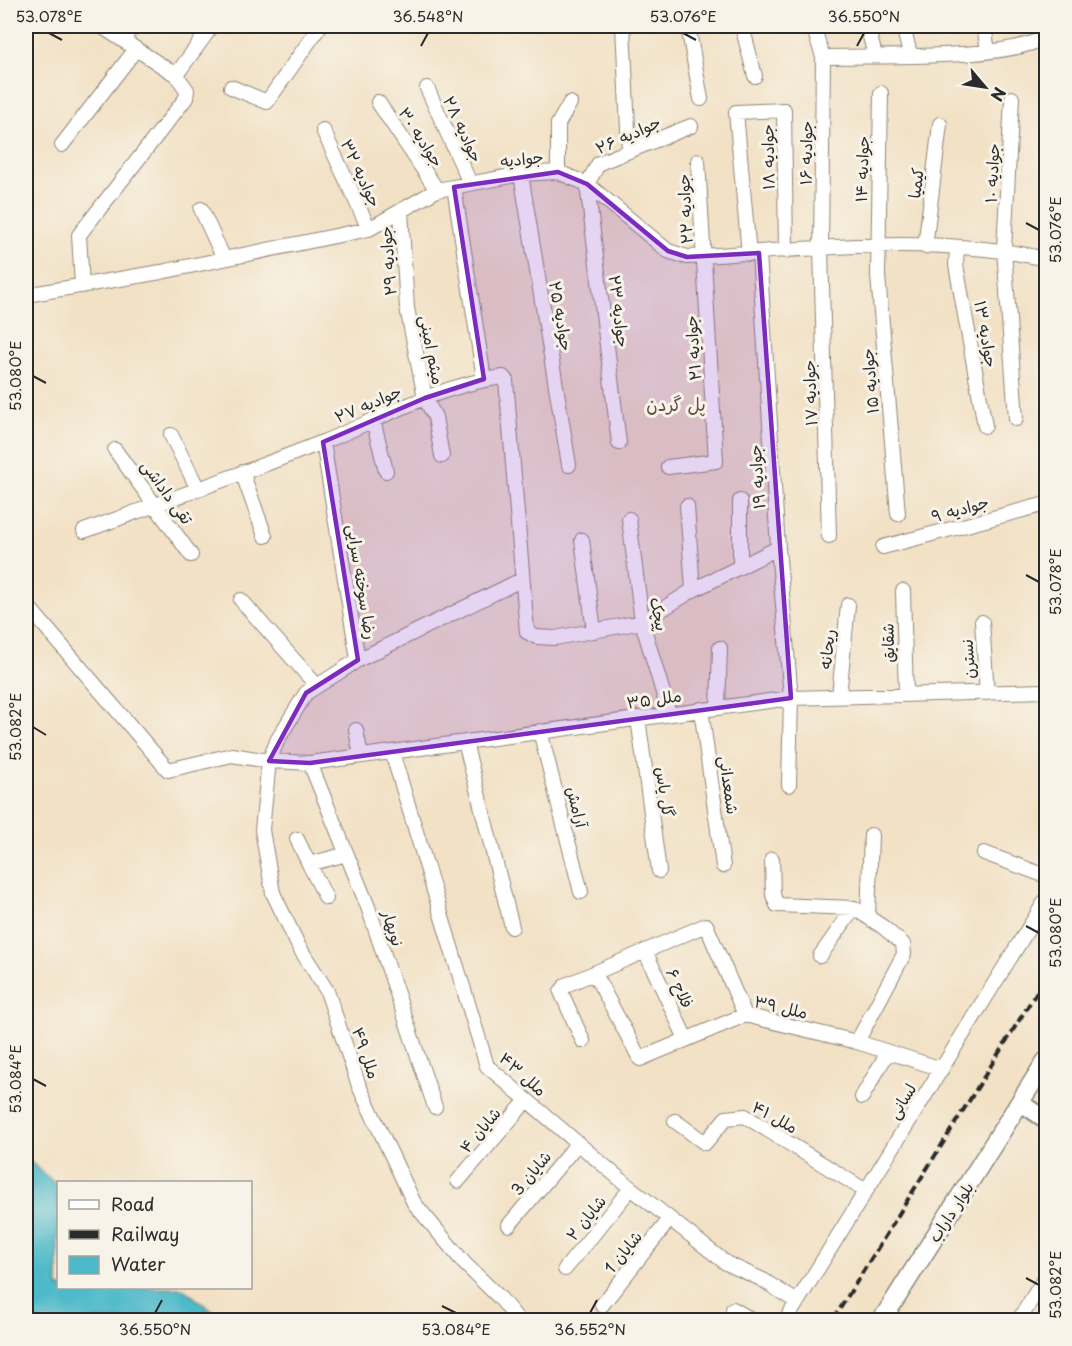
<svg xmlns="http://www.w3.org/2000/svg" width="1072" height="1346" viewBox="0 0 1072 1346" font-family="'Playpen Sans','Playpen Sans Arabic',sans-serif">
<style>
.water{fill:#4db9c9;stroke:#3c727a;stroke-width:1.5}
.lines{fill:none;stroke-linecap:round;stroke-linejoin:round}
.minor-casing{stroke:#8e8678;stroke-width:16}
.tertiary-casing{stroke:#8e8678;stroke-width:20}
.secondary-casing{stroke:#8e8678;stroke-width:21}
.minor{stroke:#fff;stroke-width:14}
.tertiary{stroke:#fff;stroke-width:16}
.secondary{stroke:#fff;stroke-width:18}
.rail{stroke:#2b2b2b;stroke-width:4;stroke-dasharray:9 4.5;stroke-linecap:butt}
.marked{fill:#7b2cbf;fill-opacity:0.2;stroke:#7b2cbf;stroke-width:4.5;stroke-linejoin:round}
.ticks{fill:none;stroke:#2b2b2b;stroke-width:2}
.labels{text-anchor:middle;stroke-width:6;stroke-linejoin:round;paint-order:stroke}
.street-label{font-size:16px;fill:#2b2b2b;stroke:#f7f3e8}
.neighbourhood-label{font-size:18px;fill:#694d47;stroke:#f7f3e8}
.neatline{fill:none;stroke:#2b2b2b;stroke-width:2}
.ticks-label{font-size:15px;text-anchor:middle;fill:#2b2b2b}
</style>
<rect width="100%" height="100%" fill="#f7f3e8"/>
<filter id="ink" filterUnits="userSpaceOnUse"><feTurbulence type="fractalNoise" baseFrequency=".0167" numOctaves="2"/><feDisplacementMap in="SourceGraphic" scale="12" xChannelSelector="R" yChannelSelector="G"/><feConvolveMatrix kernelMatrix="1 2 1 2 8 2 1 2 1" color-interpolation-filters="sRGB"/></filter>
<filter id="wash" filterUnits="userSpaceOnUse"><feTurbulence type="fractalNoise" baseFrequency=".008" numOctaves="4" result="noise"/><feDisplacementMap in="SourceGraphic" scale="24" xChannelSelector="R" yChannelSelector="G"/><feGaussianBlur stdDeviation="1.35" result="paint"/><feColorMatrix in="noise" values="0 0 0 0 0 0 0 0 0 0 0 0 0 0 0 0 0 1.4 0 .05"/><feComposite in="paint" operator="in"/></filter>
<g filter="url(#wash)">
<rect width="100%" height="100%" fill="#f2e1c5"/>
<!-- water -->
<path class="water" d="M26,1158L58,1186V1288H182L224,1320H26Z"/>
</g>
<g filter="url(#ink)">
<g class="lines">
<defs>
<path id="minor" d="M101,26L176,75L212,26
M623,26L629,150
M688,26L701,99
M742,26L755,76
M813,26L823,57L821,249L829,536
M867,26L875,55
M903,26L910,54
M984,26L988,51
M123,40L133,26
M823,57C876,55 1005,61 1046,37
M231,87L267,102L320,26
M427,88L470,183
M881,93L878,276L898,514
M1012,98L1004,249L1016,419
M378,102L437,190
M323,130L369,229
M62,145L136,49
M558,172V124L570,103
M521,174L569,465
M454,187L484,379
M201,209L224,259
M401,211L407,308L425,398L435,417L442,456
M925,247L940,124
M957,248L956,265L985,426
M759,253L778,548L791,698L789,785
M749,254L736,112L784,110L786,251
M82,286L79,235L186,98L187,90L176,75
M26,295L161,272L369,229L437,190L521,174L558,172L587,184L668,251L687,257C805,250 930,233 1046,259
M373,420L386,471
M171,435L198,489
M323,442L358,660
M619,443L587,184L599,163L691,126
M115,450L191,555
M668,467L716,461L698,161
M242,472L265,536
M687,506L693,590
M629,519L642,622L669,713
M84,531C164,502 244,473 323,442C382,418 440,385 503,377L506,380L527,632L536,637L555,638L642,622L693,590L778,548
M582,540L594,631
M883,547L1046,504
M740,567V501
M903,591L906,695
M241,600L317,686
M26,604L168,770L232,755L269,761L310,763L791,698L1046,691
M982,622L987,693
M839,696L848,605
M718,707L720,648
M701,709L723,866
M638,718L659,871
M356,730L361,756
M540,731L581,892
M465,742L512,927
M392,752L487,1066L627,1185L726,1263L763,1280L797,1302
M310,763L368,907L435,1107
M297,839L309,864
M984,853L1046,876
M772,859L773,895L777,905L854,908L883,927L903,944L904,954L857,1042
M326,898L309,864L347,854
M868,916L871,835
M645,951L686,1039
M820,956L854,908
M594,973L640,1059L745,1015L857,1042L942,1069
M583,1041L561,992L566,985L706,925L745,1015
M862,1097L888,1052
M675,1121L705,1143L726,1118L745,1116L866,1191
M458,1181L527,1100
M509,1225L578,1143
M565,1269L631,1188
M602,1305L670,1219
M733,1309L752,1320
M518,1320L500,1298L465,1264L414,1203L359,1086L327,991L299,947L273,893L262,830L269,761L278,739L306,693L358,660L521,580
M786,1320L1046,900
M1019,1320L1046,1276"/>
<path id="tertiary" d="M1021,1103L1046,1120"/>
<path id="secondary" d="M882,1320L1046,1061"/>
</defs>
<!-- minor casing -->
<use href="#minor" class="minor-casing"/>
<!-- tertiary casing -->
<use href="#tertiary" class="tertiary-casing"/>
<!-- secondary casing -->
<use href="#secondary" class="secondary-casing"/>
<!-- minor -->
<use href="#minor" class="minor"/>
<!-- tertiary -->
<use href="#tertiary" class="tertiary"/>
<!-- secondary -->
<use href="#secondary" class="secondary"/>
<!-- rail -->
<path class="rail" d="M833,1320L1046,977"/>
</g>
</g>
<!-- marked area -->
<path class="marked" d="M558,172L587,184L668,251L687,257L759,253L791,698L310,763L269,761L306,693L358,660L323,442L425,398L484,379L454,187Z"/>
<!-- ticks -->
<path class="ticks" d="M49,33L62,40M683,33L696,40M421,46L428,33M857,46L864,33M1026,223L1039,230M33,376L46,383M1026,575L1039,582M33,727L46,735M1026,926L1039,933M33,1079L46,1086M1026,1278L1039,1285M442,1306L456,1313M155,1313L162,1300M590,1313L597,1300"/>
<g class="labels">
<!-- street labels -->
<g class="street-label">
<text transform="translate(463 129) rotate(65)" y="6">جوادیه ۲۸</text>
<text transform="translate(628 135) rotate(-24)" y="6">جوادیه ۲۶</text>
<text transform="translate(421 137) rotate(57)" y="6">جوادیه ۳۰</text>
<text transform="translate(806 153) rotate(-89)" y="6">جوادیه ۱۶</text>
<text transform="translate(768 157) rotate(-91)" y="6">جوادیه ۱۸</text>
<text transform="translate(522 159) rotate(-6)" y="6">جوادیه</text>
<text transform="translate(862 169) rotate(-88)" y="6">جوادیه ۱۴</text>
<text transform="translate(361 173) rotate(65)" y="6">جوادیه ۳۲</text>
<text transform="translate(992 173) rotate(-87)" y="6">جوادیه ۱۰</text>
<text transform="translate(916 183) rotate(-83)" y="6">کیمیا</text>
<text transform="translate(685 209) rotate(-93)" y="6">جوادیه ۲۲</text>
<text transform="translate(388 261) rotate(-94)" y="6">جوادیه ۲۹</text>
<text transform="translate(619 311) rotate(83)" y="6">جوادیه ۲۳</text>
<text transform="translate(561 316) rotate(80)" y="6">جوادیه ۲۵</text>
<text transform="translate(986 334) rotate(80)" y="6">جوادیه ۱۳</text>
<text transform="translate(693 348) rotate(-94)" y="6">جوادیه ۲۱</text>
<text transform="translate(432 350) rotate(79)" y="6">میثم امینی</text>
<text transform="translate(870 381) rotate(-95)" y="6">جوادیه ۱۵</text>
<text transform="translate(810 393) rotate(-92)" y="6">جوادیه ۱۷</text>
<text transform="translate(368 404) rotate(-23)" y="6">جوادیه ۲۷</text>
<text transform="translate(757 477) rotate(-94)" y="6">جوادیه ۱۹</text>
<text transform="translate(167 492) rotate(54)" y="6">تقی داداشی</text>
<text transform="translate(960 509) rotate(-15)" y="6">جوادیه ۹</text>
<text transform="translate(362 582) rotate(81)" y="6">رضا سوخته سرایی</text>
<text transform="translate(659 614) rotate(79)" y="6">پیچک</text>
<text transform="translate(888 643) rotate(-91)" y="6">شقایق</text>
<text transform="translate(827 649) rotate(-84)" y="6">ریحانه</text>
<text transform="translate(968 659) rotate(-94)" y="6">نسترن</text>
<text transform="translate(654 699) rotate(-8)" y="6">ملل ۳۵</text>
<text transform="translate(729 785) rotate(82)" y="6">شمعدانی</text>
<text transform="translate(665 792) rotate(82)" y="6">گل یاس</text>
<text transform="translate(577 807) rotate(76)" y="6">آرامش</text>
<text transform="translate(393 928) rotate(72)" y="6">نوبهار</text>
<text transform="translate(680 988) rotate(65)" y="6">فلاح ۶</text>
<text transform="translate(781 1007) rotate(13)" y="6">ملل ۳۹</text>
<text transform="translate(366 1053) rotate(71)" y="6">ملل ۴۹</text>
<text transform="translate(523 1074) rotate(42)" y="6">ملل ۴۳</text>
<text transform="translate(902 1101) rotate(-58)" y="6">لسانی</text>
<text transform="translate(775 1117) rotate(29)" y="6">ملل ۴۱</text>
<text transform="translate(480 1130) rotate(-50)" y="6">شایان ۴</text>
<text transform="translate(531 1173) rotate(-50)" y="6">شایان 3</text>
<text transform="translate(951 1212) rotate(-57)" y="6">بلوار داراب</text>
<text transform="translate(586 1218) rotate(-51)" y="6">شایان ۲</text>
<text transform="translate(623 1252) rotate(-51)" y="6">شایان 1</text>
</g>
<!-- neighbourhood labels -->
<g class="neighbourhood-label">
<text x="676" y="411">پل گردن</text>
</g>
</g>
<!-- margin -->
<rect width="1072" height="1346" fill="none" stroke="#f7f3e8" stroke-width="66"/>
<!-- legend -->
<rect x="57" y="1181" width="195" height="108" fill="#f7f3e8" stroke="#a5a39c" stroke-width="1.5"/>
<rect x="69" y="1200" width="30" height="9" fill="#ffffff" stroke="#a5a39c" stroke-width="1.5"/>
<text x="111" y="1211" font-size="18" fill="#2b2b2b">Road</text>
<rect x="69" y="1230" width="30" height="9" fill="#2b2b2b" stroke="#a5a39c" stroke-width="1.5"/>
<text x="111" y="1241" font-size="18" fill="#2b2b2b">Railway</text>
<rect x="69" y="1256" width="30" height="18" fill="#4db9c9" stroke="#a5a39c" stroke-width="1.5"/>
<text x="111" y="1271" font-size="18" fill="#2b2b2b">Water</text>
<!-- north arrow -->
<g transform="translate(985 87) rotate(119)" stroke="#f7f3e8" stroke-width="4.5" paint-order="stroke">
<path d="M0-4.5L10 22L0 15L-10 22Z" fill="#2b2b2b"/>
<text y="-9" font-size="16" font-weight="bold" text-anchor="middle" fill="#2b2b2b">N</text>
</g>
<rect x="33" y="33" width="1006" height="1280" class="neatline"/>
<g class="ticks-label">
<text x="49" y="22">53.078°E</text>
<text x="428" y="22">36.548°N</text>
<text x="683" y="22">53.076°E</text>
<text x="864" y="22">36.550°N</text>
<text transform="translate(1056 230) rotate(-90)" y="5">53.076°E</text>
<text transform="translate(16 376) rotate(-90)" y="5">53.080°E</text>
<text transform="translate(1056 582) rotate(-90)" y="5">53.078°E</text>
<text transform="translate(16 727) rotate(-90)" y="5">53.082°E</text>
<text transform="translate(1056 933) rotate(-90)" y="5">53.080°E</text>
<text transform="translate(16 1079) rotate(-90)" y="5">53.084°E</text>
<text transform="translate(1056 1285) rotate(-90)" y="5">53.082°E</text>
<text x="155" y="1335">36.550°N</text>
<text x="456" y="1335">53.084°E</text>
<text x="590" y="1335">36.552°N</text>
</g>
</svg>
